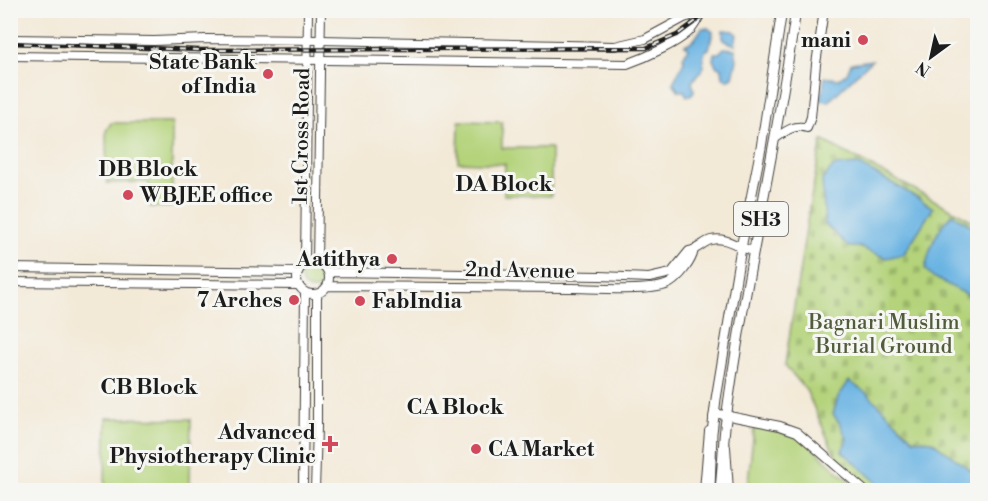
<svg xmlns="http://www.w3.org/2000/svg" width="988" height="501" viewBox="0 0 988 501" font-family="'Libre Bodoni',serif">
<style>
.green{fill:#b4d37a;stroke:#68784b;stroke-width:1.5}
.cemetery{fill:url(#cemetery-stones);stroke:#68784b;stroke-width:1.5}
.water{fill:#6bb4e3;stroke:#446880;stroke-width:1.5}
.lines{fill:none;stroke-linecap:round;stroke-linejoin:round}
.tertiary-casing{stroke:#3c3b38;stroke-width:10}
.secondary-casing{stroke:#3c3b38;stroke-width:10}
.primary-casing{stroke:#3c3b38;stroke-width:11}
.tertiary{stroke:#fff;stroke-width:8}
.secondary{stroke:#fff;stroke-width:8}
.primary{stroke:#fff;stroke-width:9}
.rail-casing{stroke:#1c1c1c;stroke-width:4.5}
.rail{stroke:#f6f6f2;stroke-width:2;stroke-dasharray:7;stroke-linecap:butt}
.poi-dot{fill:#d1495b;stroke:#f6f6f2;stroke-width:2}
.labels{text-anchor:middle;stroke-width:6;stroke-linejoin:round;paint-order:stroke}
.shield{fill:#f6f6f2;stroke:#5d5d5c;stroke-width:1.5}
.shield-label{font-size:20px;font-weight:bold;fill:#1c1c1c}
.poi-label{font-size:21px;font-weight:bold;fill:#1c1c1c;stroke:#f6f6f2;text-anchor:end}
.street-label{font-size:21px;fill:#1c1c1c;stroke:#f6f6f2}
.park-label{font-size:21px;fill:#515c3d;stroke:#f6f6f2}
.neighbourhood-label{font-size:22px;font-weight:bold;fill:#1c1c1c;stroke:#f6f6f2}
</style>
<defs>
<pattern id="cemetery-stones" width="16" height="16" patternUnits="userSpaceOnUse" patternTransform="scale(1.5)"><rect width="16" height="16" fill="#b4d37a"/><path d="M2 7V4a2 2 0 0 1 4 0v3zM10 15v-3a2 2 0 0 1 4 0v3z" fill="#9ab569"/></pattern>
</defs>
<rect width="100%" height="100%" fill="#f6f6f2"/>
<filter id="ink" filterUnits="userSpaceOnUse"><feTurbulence type="fractalNoise" baseFrequency=".0167" numOctaves="2"/><feDisplacementMap in="SourceGraphic" scale="12" xChannelSelector="R" yChannelSelector="G"/><feConvolveMatrix kernelMatrix="1 2 1 2 8 2 1 2 1" color-interpolation-filters="sRGB"/></filter>
<filter id="wash" filterUnits="userSpaceOnUse"><feTurbulence type="fractalNoise" baseFrequency=".008" numOctaves="4" result="noise"/><feDisplacementMap in="SourceGraphic" scale="24" xChannelSelector="R" yChannelSelector="G"/><feGaussianBlur stdDeviation="1.35" result="paint"/><feColorMatrix in="noise" values="0 0 0 0 0 0 0 0 0 0 0 0 0 0 0 0 0 1.4 0 .05"/><feComposite in="paint" operator="in"/></filter>
<g filter="url(#wash)">
<rect width="100%" height="100%" fill="#f3e9d7"/>
<!-- green -->
<path class="green" d="M459,121L502,122V148H551V196L504,195L505,164L458,162Z
M111,123H172V207H150L149,182L107,183L106,131Z
M301 278a12 12 0 1 1 24 0a12 12 0 1 1-24 0Z
M106,418L191,419L190,490H105Z
M762,428L801,437L858,490H747L754,429Z"/>
<!-- cemetery -->
<path class="cemetery" d="M822,140L977,223V490H870L836,457L806,390L785,365L809,209Z"/>
<!-- water -->
<path class="water" d="M702,28H708L713,32L709,49L705,51L703,60L704,67L692,82L694,91L691,95L687,96L684,91H679L673,83L684,61L683,57L688,48L685,45L694,40Z
M723,30L734,31L737,35L735,45L725,41L723,38Z
M724,48L735,49L737,60L733,77L727,80L723,77L722,68L717,67L713,60L714,53H719Z
M872,60L828,102L821,100L825,77L839,79L847,73L851,63Z
M858,164C883,179 909,191 933,208L904,254L886,258L859,247H849L825,224L822,180L834,166Z
M952,214L977,229V300L933,277L925,269C930,247 936,230 952,214Z
M849,381L868,394L913,439L932,441L973,472L977,482V490H885L842,451L847,439L840,424L833,414L838,397Z"/>
</g>
<g filter="url(#ink)">
<g class="lines">
<defs>
<path id="tertiary" d="M776,138C786,131 794,124 807,128L811,117L816,64L824,10
M297 278a16 16 0 1 1 32 0a16 16 0 1 1-32 0Z
M317,263L321,10
M305,264L308,10
M10,268L298,272
M329,272L600,276L649,278L671,273L689,251C698,250 703,242 711,240C728,236 739,249 754,251
M10,282L299,285
M328,286C409,286 490,287 571,288C592,288 654,293 670,283C680,277 692,261 694,250
M303,490L305,292
M315,490L317,427V294"/>
<path id="secondary" d="M10,39L154,41L206,39L320,40L615,46L645,39L684,18L701,13
M10,56L627,64C644,58 684,41 693,27C697,22 699,16 703,10
M713,418L714,413L780,426L797,432L864,490
M726,447L729,490
M704,490L709,431"/>
<path id="primary" d="M710,490L712,433L716,399L741,248L761,148L782,10
M720,490C722,469 723,448 725,427C743,287 776,150 796,10"/>
</defs>
<!-- tertiary casing -->
<use href="#tertiary" class="tertiary-casing"/>
<!-- secondary casing -->
<use href="#secondary" class="secondary-casing"/>
<!-- primary casing -->
<use href="#primary" class="primary-casing"/>
<!-- tertiary -->
<use href="#tertiary" class="tertiary"/>
<!-- secondary -->
<use href="#secondary" class="secondary"/>
<!-- primary -->
<use href="#primary" class="primary"/>
<defs>
<path id="rail" d="M10,43L200,50L646,48L677,35L711,10"/>
</defs>
<!-- rail casing -->
<use href="#rail" class="rail-casing"/>
<!-- rail -->
<use href="#rail" class="rail"/>
</g>
</g>
<!-- markers -->
<g class="poi-dot">
<circle cx="863" cy="40" r="6"/>
<circle cx="268" cy="74" r="6"/>
<circle cx="128" cy="195" r="6"/>
<circle cx="392" cy="259" r="6"/>
<circle cx="294" cy="300" r="6"/>
<circle cx="360" cy="301" r="6"/>
<path d="M327 435h6v6h6v6h-6v6h-6v-6h-6v-6h6z"/>
<circle cx="476" cy="449" r="6"/>
</g>
<g class="labels">
<!-- shield labels -->
<rect class="shield" x="734" y="202" width="54" height="34" rx="4.5"/>
<g class="shield-label">
<text x="761" y="226">SH3</text>
</g>
<!-- poi labels -->
<g class="poi-label">
<text x="851" y="47">mani</text>
<text x="256" y="69">State Bank<tspan x="256" dy="24">of India</tspan></text>
<text x="140" y="202" text-anchor="start">WBJEE office</text>
<text x="380" y="266">Aatithya</text>
<text x="282" y="307">7 Arches</text>
<text x="372" y="308" text-anchor="start">FabIndia</text>
<text x="316" y="439">Advanced<tspan x="316" dy="24">Physiotherapy Clinic</tspan></text>
<text x="488" y="456" text-anchor="start">CA Market</text>
</g>
<!-- street labels -->
<g class="street-label">
<text transform="translate(301 136) rotate(-89)" y="7">1st Cross Road</text>
<text transform="translate(520 270) rotate(1)" y="7">2nd Avenue</text>
</g>
<!-- park labels -->
<g class="park-label">
<text x="884" y="329">Bagnari Muslim<tspan x="884" dy="24">Burial Ground</tspan></text>
</g>
<!-- neighbourhood labels -->
<g class="neighbourhood-label">
<text x="148" y="176">DB Block</text>
<text x="504" y="191">DA Block</text>
<text x="149" y="394">CB Block</text>
<text x="455" y="414">CA Block</text>
</g>
</g>
<!-- margin -->
<rect width="988" height="501" fill="none" stroke="#f6f6f2" stroke-width="36"/>
<!-- north arrow -->
<g transform="translate(931 57) rotate(213)" stroke="#f6f6f2" stroke-width="4.5" paint-order="stroke">
<path d="M0-4.5L10 22L0 15L-10 22Z" fill="#1c1c1c"/>
<text y="-9" font-size="16" font-weight="bold" text-anchor="middle" fill="#1c1c1c">N</text>
</g>
</svg>
